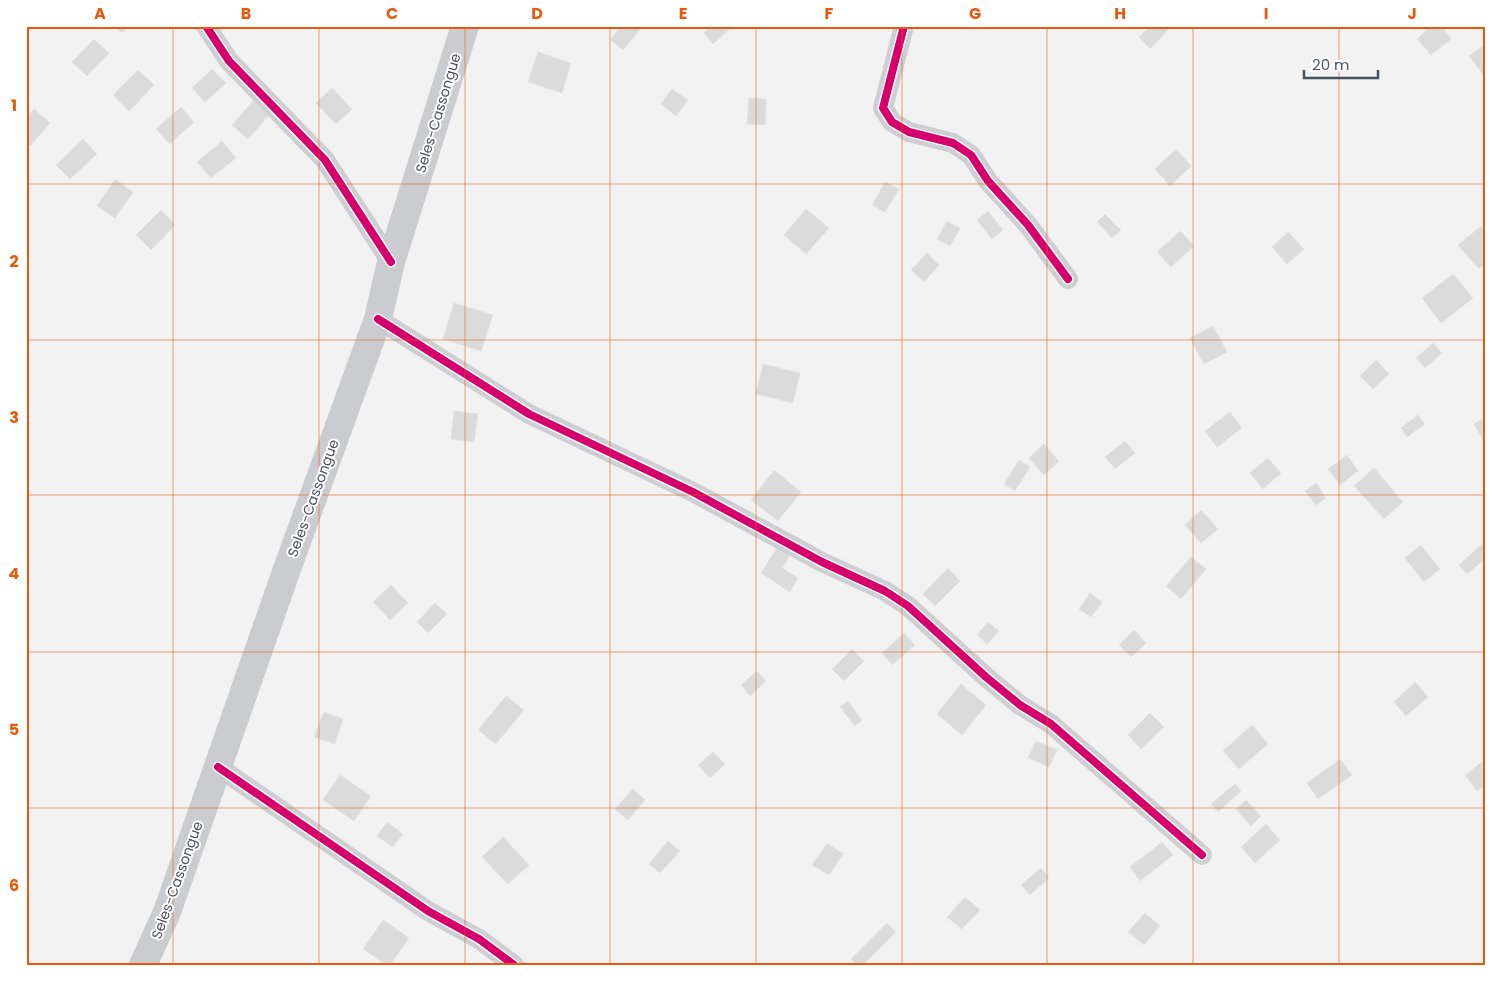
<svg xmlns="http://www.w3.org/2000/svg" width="1512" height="991" viewBox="0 0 1512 991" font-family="Poppins,sans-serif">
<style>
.building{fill:#dbdbdc;stroke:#e3e4e5}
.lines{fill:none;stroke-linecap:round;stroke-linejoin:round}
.minor{stroke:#cdcfd3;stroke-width:20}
.primary{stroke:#caccd0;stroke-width:28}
.cycleway-casing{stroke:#fff;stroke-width:11}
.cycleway{stroke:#d6006c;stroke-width:8}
.grid{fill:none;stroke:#e8590c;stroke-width:1;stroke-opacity:0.55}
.labels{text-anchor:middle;stroke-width:4;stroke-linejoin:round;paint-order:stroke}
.street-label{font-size:14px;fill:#49505e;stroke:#fff}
.neatline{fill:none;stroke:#e8590c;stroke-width:2}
.grid-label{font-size:16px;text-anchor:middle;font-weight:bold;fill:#e8590c}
</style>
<rect width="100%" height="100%" fill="#f2f2f2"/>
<!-- building -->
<path class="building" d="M115,26H128L122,33Z
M620,26H643L623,50L611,40Z
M712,26H733L713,44L704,33Z
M1150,26H1172L1150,49L1139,37Z
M1431,26H1441L1451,39L1431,55L1417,39Z
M94,39L109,53L87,76L72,62Z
M1483,46L1486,50V78L1469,56Z
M538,52L571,63L562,93L528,82Z
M212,69L226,83L205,102L192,88Z
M138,70L154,85L129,111L113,95Z
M332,88L352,109L336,124L316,103Z
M672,89L688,100L676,116L661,104Z
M749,98L766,99L765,125L747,124Z
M254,100L270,114L248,139L232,125Z
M181,107L194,122L170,144L156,129Z
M34,109L50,123L30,146L26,143V117Z
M83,139L97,154L70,179L56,165Z
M222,141L236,158L211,178L197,162Z
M1176,149L1191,166L1170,186L1155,169Z
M115,179L133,192L115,218L97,206Z
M885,182L899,189L885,212L872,205Z
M806,209L829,228L806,254L784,235Z
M161,210L175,225L151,250L136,235Z
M988,211L1003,230L992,239L977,220Z
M1105,214L1121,230L1112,238L1097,222Z
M947,221L960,228L950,246L937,239Z
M1481,226L1486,232V263L1479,269L1458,245Z
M1180,231L1194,246L1171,267L1157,252Z
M1288,232L1304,249L1287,264L1272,247Z
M927,253L939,265L924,282L911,270Z
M1453,274L1473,298L1441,323L1422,298Z
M454,303L493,315L481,351L443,339Z
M1213,326L1227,352L1204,364L1190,338Z
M1433,343L1442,353L1425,368L1416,358Z
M1376,360L1389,374L1373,389L1360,376Z
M763,364L800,373L793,403L756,394Z
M454,411L478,414L474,442L451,439Z
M1230,412L1242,428L1217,447L1205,431Z
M1418,415L1425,424L1407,437L1401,428Z
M1486,417V445L1474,424Z
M1125,441L1135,453L1115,469L1105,457Z
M1044,444L1059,461L1044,475L1029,458Z
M1347,455L1358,471L1340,485L1328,469Z
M1268,458L1281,473L1263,489L1250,473Z
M1019,460L1030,467L1015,491L1004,484Z
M1374,468L1403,502L1384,519L1354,486Z
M774,470L801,492L778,521L751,500Z
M1316,483L1326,498L1316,505L1305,491Z
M1201,510L1218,529L1201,543L1185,525Z
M1482,544L1486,548V558L1467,574L1459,565Z
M1421,545L1440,569L1424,582L1405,558Z
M778,546L791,554L782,568L798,578L790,592L761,573Z
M1191,557L1206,569L1181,599L1166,586Z
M948,568L960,581L935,606L923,594Z
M391,585L408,603L390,620L373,602Z
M1090,593L1102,602L1091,617L1079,609Z
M435,603L447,614L428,633L417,622Z
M988,622L999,631L987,644L977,635Z
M1134,630L1146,643L1131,657L1119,645Z
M904,633L915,645L892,665L882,653Z
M852,649L864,661L844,681L832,669Z
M757,671L766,681L750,696L741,685Z
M1415,682L1428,697L1406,716L1394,702Z
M961,684L986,705L962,735L937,714Z
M506,696L524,710L496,744L478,730Z
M848,701L862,720L855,726L840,707Z
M324,712L343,719L335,744L314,737Z
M1150,713L1164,727L1141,749L1128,735Z
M1252,725L1268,744L1239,769L1223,751Z
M1036,741L1057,750L1049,767L1028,758Z
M713,752L725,764L710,778L698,765Z
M1340,759L1352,775L1318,799L1307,783Z
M1486,759V785L1477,791L1465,775Z
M340,775L371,796L354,821L323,800Z
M1235,784L1241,791L1218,812L1211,804Z
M633,789L645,800L628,820L615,809Z
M1246,800L1261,816L1251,826L1236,809Z
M387,822L403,834L393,847L377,836Z
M1266,824L1280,840L1255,863L1241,847Z
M503,837L529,865L508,884L482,857Z
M668,841L680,851L660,873L649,864Z
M1162,842L1173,855L1140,881L1130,867Z
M827,843L843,854L829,875L812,865Z
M1041,868L1049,878L1030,895L1021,885Z
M965,897L980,910L962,929L947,917Z
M1145,913L1160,926L1144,945L1128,932Z
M383,920L409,938L390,965H386L363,949Z
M887,923L896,932L863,965H857L851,959Z"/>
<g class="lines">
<!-- minor -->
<path class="minor" d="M206,26L229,61L325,160L391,262
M904,26L883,108L892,122L909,132L953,143L971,155L988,181L1028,225L1068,279
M378,319L529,414L693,492L822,562L885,591L908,606L986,677L1020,705L1051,724L1202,855
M218,767L428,911L479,939L514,965"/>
<!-- primary -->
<path class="primary" d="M143,965L167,912L287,569L378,319L391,262L465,26"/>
<defs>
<path id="cycleway" d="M206,26L229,61L325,160L391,262
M904,26L883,108L892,122L909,132L953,143L971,155L988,181L1028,225L1068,279
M378,319L529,414L693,492L822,562L885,591L908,606L986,677L1020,705L1051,724L1202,855
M218,767L428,911L479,939L514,965"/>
</defs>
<!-- cycleway casing -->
<use href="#cycleway" class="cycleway-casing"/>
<!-- cycleway -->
<use href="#cycleway" class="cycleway"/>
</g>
<!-- grid -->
<path class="grid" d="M173,26V965M319,26V965M465,26V965M610,26V965M756,26V965M902,26V965M1047,26V965M1193,26V965M1339,26V965M26,184H1486M26,340H1486M26,495H1486M26,652H1486M26,808H1486"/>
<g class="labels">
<!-- street labels -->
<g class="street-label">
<text transform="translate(438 113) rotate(-73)" y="5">Seles-Cassongue</text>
<text transform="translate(313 498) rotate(-70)" y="5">Seles-Cassongue</text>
<text transform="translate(177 880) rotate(-70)" y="5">Seles-Cassongue</text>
</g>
</g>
<!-- border -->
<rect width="1512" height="991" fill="none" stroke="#ffffff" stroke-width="55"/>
<!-- scale -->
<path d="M1304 70v8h74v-8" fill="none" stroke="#49505e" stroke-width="2.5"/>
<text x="1312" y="70" font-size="15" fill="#49505e" stroke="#ffffff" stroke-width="4" paint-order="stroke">20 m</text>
<rect x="28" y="28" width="1456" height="936" class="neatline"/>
<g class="grid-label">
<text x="100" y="19">A</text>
<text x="246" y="19">B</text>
<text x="392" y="19">C</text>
<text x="537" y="19">D</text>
<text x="683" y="19">E</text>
<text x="829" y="19">F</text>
<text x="975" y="19">G</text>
<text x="1120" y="19">H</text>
<text x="1266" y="19">I</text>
<text x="1412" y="19">J</text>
<text x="14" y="111">1</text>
<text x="14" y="267">2</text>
<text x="14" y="423">3</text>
<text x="14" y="579">4</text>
<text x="14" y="735">5</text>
<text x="14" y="891">6</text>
</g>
</svg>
